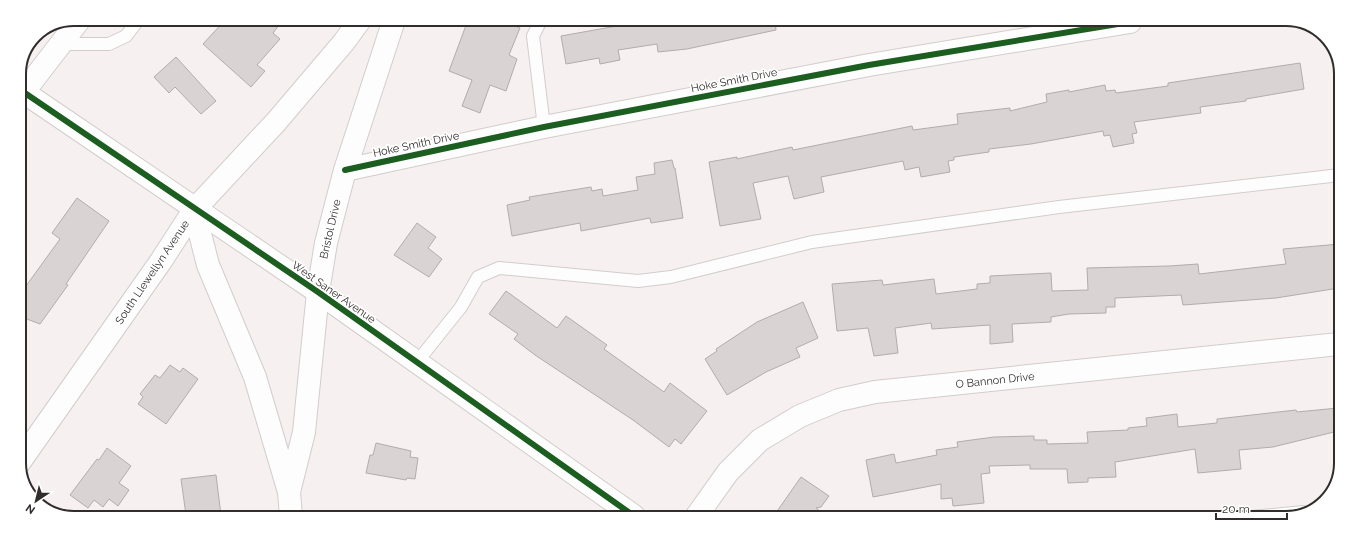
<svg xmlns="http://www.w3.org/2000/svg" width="1360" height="537" viewBox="0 0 1360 537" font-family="Raleway,sans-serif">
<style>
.building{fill:#d9d4d3;stroke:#b1adac}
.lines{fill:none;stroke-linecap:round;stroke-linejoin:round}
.lane-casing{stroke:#d2cdcc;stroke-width:14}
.street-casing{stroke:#d2cdcc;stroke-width:24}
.secondary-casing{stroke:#d2cdcc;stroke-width:24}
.lane{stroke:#fefdfd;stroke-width:12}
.street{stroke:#fefdfd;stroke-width:22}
.secondary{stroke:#fefdfd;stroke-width:22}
.cycleway-casing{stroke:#fff;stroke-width:8}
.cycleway{stroke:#1b5e20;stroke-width:6}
.labels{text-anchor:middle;stroke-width:3.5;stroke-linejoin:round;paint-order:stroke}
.street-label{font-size:11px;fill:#312d2c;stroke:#fff}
.rim{fill:none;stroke:#312d2c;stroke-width:2}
</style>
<rect width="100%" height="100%" fill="#f6f1f0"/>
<!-- building -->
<path class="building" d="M226,19L283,20L273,33L280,39L257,65L265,71L251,87L203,44Z
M468,20H500L520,28L509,55L517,59L506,91L490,85L480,113L462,106L472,80L449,71Z
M628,20L775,21L776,30L687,49L658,52L657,44L618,50L620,60L600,64L599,58L566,64L561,36L628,24Z
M176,57L216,101L201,114L175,87L169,93L154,77Z
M1300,63L1304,89L1246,99V101L1200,107L1201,113L1134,122L1137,133L1132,134L1134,143L1113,147L1110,135L1104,136L1103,131L1031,144L989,149V152L954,157V160L948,161L950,172L921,177L919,167L905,170L903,161L821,177L824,192L794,199L788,176L753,183L761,219L720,226L709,162L737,157V159L792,147L793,150L912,126L913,130L958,124L957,114L1010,108V111L1047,102L1046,94L1069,90V92L1105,85L1106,91L1115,90L1116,93L1168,86V83Z
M672,160L674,168H675L683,218L651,223L650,218L581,231L580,223L512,236L507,205L530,200L529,197L591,187L592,191L602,189L603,196L638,190L636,177L655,174L654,163Z
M77,198L109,221L66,284L68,285L40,324L19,316V281L26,286L60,239L52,233Z
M417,223L436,237L428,248L442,259L429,277L394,255Z
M1340,244L1339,288L1276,298L1183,305L1181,295L1115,298V307H1106V313L1069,314L1051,317V322L1012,324L1013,342L990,344V325L932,329L931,323L895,328L898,353L874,356L868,328L837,331L832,284L882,280L883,285L934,279L936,294L977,289V284L990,283V276L1051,273L1052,291L1088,290L1087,268L1169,266L1198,264L1199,274L1286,264L1283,249Z
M506,291L557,328L566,316L607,345L604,349L664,392L670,383L707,411L681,444L675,439L669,447L633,420L535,355L514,339L518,334L489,314Z
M803,302L818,338L796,348L800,357L766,372L727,395L705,359L717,351L716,349L757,322Z
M170,365L180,372L183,368L198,379L166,424L138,404L143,397L140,394L155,375L160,378Z
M1338,408V431L1273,447L1239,450L1241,469L1198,473L1195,449L1115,462L1116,477L1088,478V482L1068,483L1067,469H1030V465L989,466L990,473L981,474L984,503L953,506L952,498L941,499V484L873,497L866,460L894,454L896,463L937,455L936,450L958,447L957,442L994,437L1034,436V440H1047V444L1088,443L1087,432L1128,430V428L1147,426L1146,418L1177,414L1178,427L1217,423V419L1296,410L1297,412Z
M376,443L411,451L410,457L418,458L415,479L407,478L406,480L366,473L370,455H373Z
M107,448L131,466L119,483L129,490L118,506L109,499L103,507L94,500L88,508L70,495L97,459L99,460Z
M216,475L221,515H186L181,479Z
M801,477L829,496L821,507L816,508L828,517H773Z"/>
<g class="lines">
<defs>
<path id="lane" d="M541,20L533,36L544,127
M60,44H109L126,36L139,19
M417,362L461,307L478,277L499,268L638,281L671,277L812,242L1059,207L1340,175
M1241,518L1303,512"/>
<path id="street" d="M345,170L544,127L869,65L1130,22
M194,210L208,265L255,377L289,492L291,516
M19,463L161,261L194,210L276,122L344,42L360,20
M289,492L304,432L318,292L326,243L345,170L394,20
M696,517L728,472L760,440L800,416L839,400L875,392L1339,344"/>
<path id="secondary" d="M19,89L318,292L634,516
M19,98L80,19"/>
</defs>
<!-- lane casing -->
<use href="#lane" class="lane-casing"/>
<!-- street casing -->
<use href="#street" class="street-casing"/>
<!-- secondary casing -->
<use href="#secondary" class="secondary-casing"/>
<!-- lane -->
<use href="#lane" class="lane"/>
<!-- street -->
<use href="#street" class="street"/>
<!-- secondary -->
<use href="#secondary" class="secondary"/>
<defs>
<path id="cycleway" d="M19,89L318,292L634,516
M345,170L544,127L869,65L1130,22"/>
</defs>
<!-- cycleway casing -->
<use href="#cycleway" class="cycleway-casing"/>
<!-- cycleway -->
<use href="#cycleway" class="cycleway"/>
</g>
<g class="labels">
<!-- street labels -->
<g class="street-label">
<text transform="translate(734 80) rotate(-11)" y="4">Hoke Smith Drive</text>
<text transform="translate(416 144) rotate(-12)" y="4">Hoke Smith Drive</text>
<text transform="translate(330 229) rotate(-77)" y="4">Bristol Drive</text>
<text transform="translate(152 272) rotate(-56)" y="4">South Llewellyn Avenue</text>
<text transform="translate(334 292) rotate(35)" y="4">West Saner Avenue</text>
<text transform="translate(995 380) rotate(-6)" y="4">O Bannon Drive</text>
</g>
</g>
<!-- crop -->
<path d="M0 0H1360V537H0ZM74 26H1286A48 48 0 0 1 1334 74V463A48 48 0 0 1 1286 511H74A48 48 0 0 1 26 463V74A48 48 0 0 1 74 26Z" fill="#fff" fill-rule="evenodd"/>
<path class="rim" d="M74 26H1286A48 48 0 0 1 1334 74V463A48 48 0 0 1 1286 511H74A48 48 0 0 1 26 463V74A48 48 0 0 1 74 26Z"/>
<!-- north arrow -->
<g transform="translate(36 501) rotate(215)" stroke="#ffffff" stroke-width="3" paint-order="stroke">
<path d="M0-3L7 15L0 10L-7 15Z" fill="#312d2c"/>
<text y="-6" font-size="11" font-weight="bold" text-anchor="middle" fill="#312d2c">N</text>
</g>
<!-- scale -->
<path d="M1216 513v6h71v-6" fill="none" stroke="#312d2c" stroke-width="2"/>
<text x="1222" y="513" font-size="12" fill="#312d2c" stroke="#ffffff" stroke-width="3" paint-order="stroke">20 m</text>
</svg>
